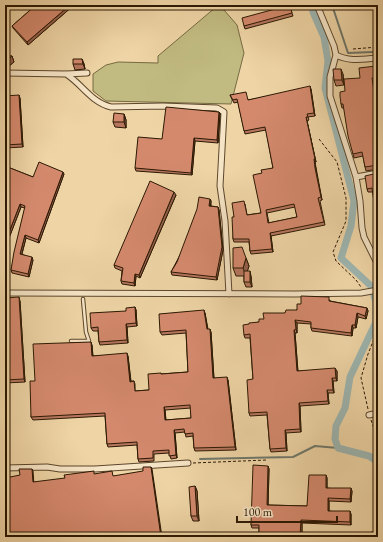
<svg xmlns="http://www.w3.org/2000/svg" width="383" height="542" viewBox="0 0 383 542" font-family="'EB Garamond',serif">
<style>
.green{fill:#c1bb81;stroke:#766a42}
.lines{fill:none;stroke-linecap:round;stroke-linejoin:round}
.stream{stroke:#6f776b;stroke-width:2}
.canal{stroke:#9db6b1;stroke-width:7}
.lane-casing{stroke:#5c472c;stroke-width:4.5}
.street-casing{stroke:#5c472c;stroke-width:7}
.path{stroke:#2b1803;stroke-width:1;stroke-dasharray:3 2;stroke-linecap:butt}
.lane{stroke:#f5e4c5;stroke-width:2.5}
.street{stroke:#f5e4c5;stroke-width:5}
.wall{fill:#b6765e;stroke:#2b1803;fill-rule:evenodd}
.shaded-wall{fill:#94604c;stroke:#2b1803}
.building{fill:#d4896d;stroke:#2b1803;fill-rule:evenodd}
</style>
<rect width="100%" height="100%" fill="#efd5a6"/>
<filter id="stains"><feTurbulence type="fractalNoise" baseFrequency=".005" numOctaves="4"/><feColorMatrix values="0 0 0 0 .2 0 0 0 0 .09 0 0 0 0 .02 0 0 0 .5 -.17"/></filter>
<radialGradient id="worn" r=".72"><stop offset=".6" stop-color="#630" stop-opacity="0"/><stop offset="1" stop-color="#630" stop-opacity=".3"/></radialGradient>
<!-- green -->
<path class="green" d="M216,7L224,10L237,25L244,53L231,104L106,101L93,91V74L106,65L118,62L158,63V56Z"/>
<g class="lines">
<!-- stream -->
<path class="stream" d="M332,5L348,53L373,52
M200,459L293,457L315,446L338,448"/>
<!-- canal -->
<path class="canal" d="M312,5L313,12L324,37L328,61L325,88L354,201L351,226L341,258L371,286L376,302V322L350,377L345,408L336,426L335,439L338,448L369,456L378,462"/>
<defs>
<path id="lane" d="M71,341H89L86,332L83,299"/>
<path id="street" d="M317,5L334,46L336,55L330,77V96L356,177L360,201L362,228L364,237L377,263L378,271
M336,55C349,62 364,59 378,58
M5,73L66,74L87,73
M66,74C82,84 92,103 111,107L163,106L217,108L224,112L220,186L225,221L229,294
M356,177L378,173
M5,293L295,294L361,293L378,290
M369,415L378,413
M5,468L47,467L60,469H95L188,463"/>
</defs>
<!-- lane casing -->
<use href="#lane" class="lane-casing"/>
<!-- street casing -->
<use href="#street" class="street-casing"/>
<!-- path -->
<path class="path" d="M353,49L378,47
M319,139L337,162L346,198V221L333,252L336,261L356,280L361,287
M368,409L361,378L368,354L378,329
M371,420L378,440
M193,463L267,460"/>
<!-- lane -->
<use href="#lane" class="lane"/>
<!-- street -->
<use href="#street" class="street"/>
</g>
<!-- wall -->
<path class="wall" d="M36,5H74L28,45L13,28L12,26Z
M239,5H256L240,9Z
M289,5L293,16L245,29L244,26Z
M5,56H12L14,62L9,66V68H5Z
M82,59L84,64L85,69L75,70L73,64Z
M378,60V82H373L376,98L378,97V169L366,171L365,167L363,156L354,158L353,154L344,108H342L341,104L345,91L360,78L376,66Z
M343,74L344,85L336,86L334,80Z
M311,89L315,116L308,117L309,120L307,121L316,162H315L316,171L322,200L320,201L325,225L271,236L273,252L251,254L250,251L249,242H234L233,239L234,217L245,204L247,215L261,213L262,173L273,168L266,130L245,134L238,102L234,103L230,95L248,100ZM295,207L297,217L269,223L267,213Z
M5,96L20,98L23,147L5,148Z
M219,112L220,114L218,143L195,141L192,175L136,171L135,168L162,139Z
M124,114L126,120V128L115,127L113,122Z
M5,160L7,163L5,166L33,177L64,174L39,243L26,238L22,254L33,260L29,277L12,273L11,270L25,208L21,207L9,238L5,237Z
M378,173V205L375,206L374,202L373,192H368L367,189Z
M176,195L140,278L136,276L135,286L122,284L121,281L122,271L115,268L114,265Z
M210,199L211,201V206L218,207L219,210L223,250L217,280L172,275L171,272Z
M246,258L249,266L247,271L251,276L252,287H246L244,282V276H236L233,268Z
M5,298L20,301L25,382L5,383Z
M330,300V301L367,308L368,311L366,319L358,317L356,328H353L352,336L312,331L311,328V324L297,323V333H295L298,371H337V381H333L334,393H328L329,404L300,406L301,432L286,433L287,451L271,452L270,449L267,415L250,416L249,413L253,379L250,338H245L244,335L249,324L259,322L264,319L297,310L301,304Z
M135,307L136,310L137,326L127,327L128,343L100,345L99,342L98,331H93L91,328Z
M205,313L208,329L211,332L214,378L228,380L236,450L195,451L194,448L193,436L186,437L185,432L175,433L177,458L171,459L169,453L154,454V461L139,462L138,459L137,445L108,447L107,444L105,416L33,420L31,417L35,381L92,345L93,356H128L131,381H134L135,384V391L149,390L161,373V374L188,372L186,333L162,335L160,332ZM191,408V418L166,420L165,410Z
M268,466L269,469L268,505L307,506L326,475L327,478V488L352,491L351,502L329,501V511L351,514V525L302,523V537H251L259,536V528H252L251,525Z
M195,486L197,491L199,521H193L191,516Z"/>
<!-- shaded-wall -->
<path class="shaded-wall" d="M70,5H74L28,45L27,42Z
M12,56L14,62L9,66V68L7,63V61Z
M82,59L84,64L85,69L83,64Z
M341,69L343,74L344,85L342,80Z
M310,86L311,89L315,116L314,113Z
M19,95L20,98L23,147L22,144Z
M219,112L220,114L218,143L217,140Z
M124,114L126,120V128L124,122Z
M306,117L307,121L316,162L315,159Z
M194,138L195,141L192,175L191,173Z
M314,159L315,162L322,200L321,197Z
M6,160L7,163L5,167V162Z
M63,172L64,174L39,243L38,240Z
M174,192L176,195L140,278L139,275Z
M210,199L211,201L210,209L209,206Z
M20,204L21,207L9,238L8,235Z
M218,207L219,210L223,250L217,280L216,277Z
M270,233L271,236L273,252L272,249Z
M25,235L26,238L21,257L20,254Z
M32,257L33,260L29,277L28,274Z
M246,258L249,266L246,276L243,268Z
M250,271L251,276L252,287L250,282Z
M135,274L136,276L135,286L134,283Z
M19,297L20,301L25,382L24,379Z
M135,307L136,310L137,326L136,323Z
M367,308L368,311L366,319L365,316Z
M204,310L205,313L208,332L207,329Z
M357,313L358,317L356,328L355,325Z
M295,320L297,323V333L296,329Z
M126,324L127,327L128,343L127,340Z
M352,325L353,328L352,336L351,333Z
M210,329L211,332L214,380L213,378Z
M294,330L295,333L298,374L297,371Z
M91,342L92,345L93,359L92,356Z
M127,353L128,356L131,384L130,382Z
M335,368L337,371V381L336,378Z
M227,377L228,380L236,450L235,447Z
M332,378L333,381L334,393L333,390Z
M327,390L328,393L329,404L328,401Z
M299,403L300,406L301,432L300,429Z
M164,407L165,410L166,423L165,420Z
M174,430L175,433L177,458L176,455Z
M285,430L286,433L287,451L286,448Z
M268,466L269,469L268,508L267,505Z
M151,467L152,469L162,537H161Z
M32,469L33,471L34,485L33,482Z
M326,475L327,478V491L326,488Z
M195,486L197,491L199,521L197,516Z
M351,488L352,491L351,502L350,499Z
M328,498L329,501V513L328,511Z
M350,511L351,514V525L350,522Z
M301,520L302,523V537H300Z"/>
<!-- building -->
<path class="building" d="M36,5H70L27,42L12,26Z
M290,5L292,13L244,26L242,18Z
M5,56H12L7,61V63H5Z
M73,59H82L83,64H73Z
M375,60H378V77L372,78L375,98L378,97V165L365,167L362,152L353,154L348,136L343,104H341L340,96V92L345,91L344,79L360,78L359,68L376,66Z
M333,69H341L342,80H334Z
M310,86L314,113L307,114L308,117H306L315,159H314L315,168L321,197L318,198L324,222L270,233L272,249L250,251L249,239H233L232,217H234L232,203L244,201L247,215L261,213L253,175L262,173L261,170L273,168L265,127L244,131L237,99L233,100L230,95L246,92L248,100ZM294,204L297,217L268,223L266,210Z
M19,95L22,144L5,145V96Z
M166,107L219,112L217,140L194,138L191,173L135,168L138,137L162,139Z
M114,113L124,114V122H113Z
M39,162L63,172L38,240L25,235L20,254L32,257L28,274L11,270L14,252L25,206L20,204L8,235L5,234V166L33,177Z
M378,173V202H374L372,188L367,189L365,176Z
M150,181L174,192L139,275L135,274L134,283L121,281L123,268L114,265Z
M199,197L210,199L209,206L218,207L222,247L216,277L171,272L177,262L197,209Z
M242,247L246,258L243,268H233V248Z
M244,271H250V282H244Z
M301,296L329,297V301L367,308L365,316L357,313L355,325H352L351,333L311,328V322L295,320L296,329L294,330L297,371L335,368L336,378H332L333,390H327L328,401L299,403L300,429L285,430L286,448L270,449L267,412L249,413L247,380L253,379L250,334L244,335L243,325L249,324V323L259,322V319H264L263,313H285L286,310H297V304H301Z
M19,297L24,379L5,380V298Z
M135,307L136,323L126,324L127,340L99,342L98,327L91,328L90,313L126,311V308Z
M204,310L207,329H210L213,378L227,377L235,447L194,448L193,433L185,434L184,429L174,430L176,455L169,456V450L153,451V458L138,459L137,442L107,444L105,413L31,417L30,381H35L33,344L91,342L92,356L127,353L130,382L134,381L135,391L149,390L148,374L161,373V374L188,372L186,330L160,332L159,314ZM190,405L191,418L165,420L164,407Z
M253,465L268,466L267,505L307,506L309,475H326V488H351L350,499L328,498V511H350V522L301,520L300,537H251V535L259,536V525H251Z
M143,467H151L161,537H5V478L20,475L19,469H32L33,482L65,478L64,475L94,471V474L112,471L113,476L143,471Z
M195,486L197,516H191L189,487Z
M371,532H378V537H371Z"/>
<!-- margin -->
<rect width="383" height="542" fill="none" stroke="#efd5a6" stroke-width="20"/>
<rect x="6" y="6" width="371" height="530" fill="none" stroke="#2b1803" stroke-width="2"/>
<rect x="10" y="10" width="363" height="522" fill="none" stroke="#2b1803"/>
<!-- scale -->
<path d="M237 516v6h100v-6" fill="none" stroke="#2b1803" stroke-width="2"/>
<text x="243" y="516" font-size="12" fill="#2b1803" stroke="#f5e4c5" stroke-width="3" paint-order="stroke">100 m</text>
<rect width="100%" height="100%" filter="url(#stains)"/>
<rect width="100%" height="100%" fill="url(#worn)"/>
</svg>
